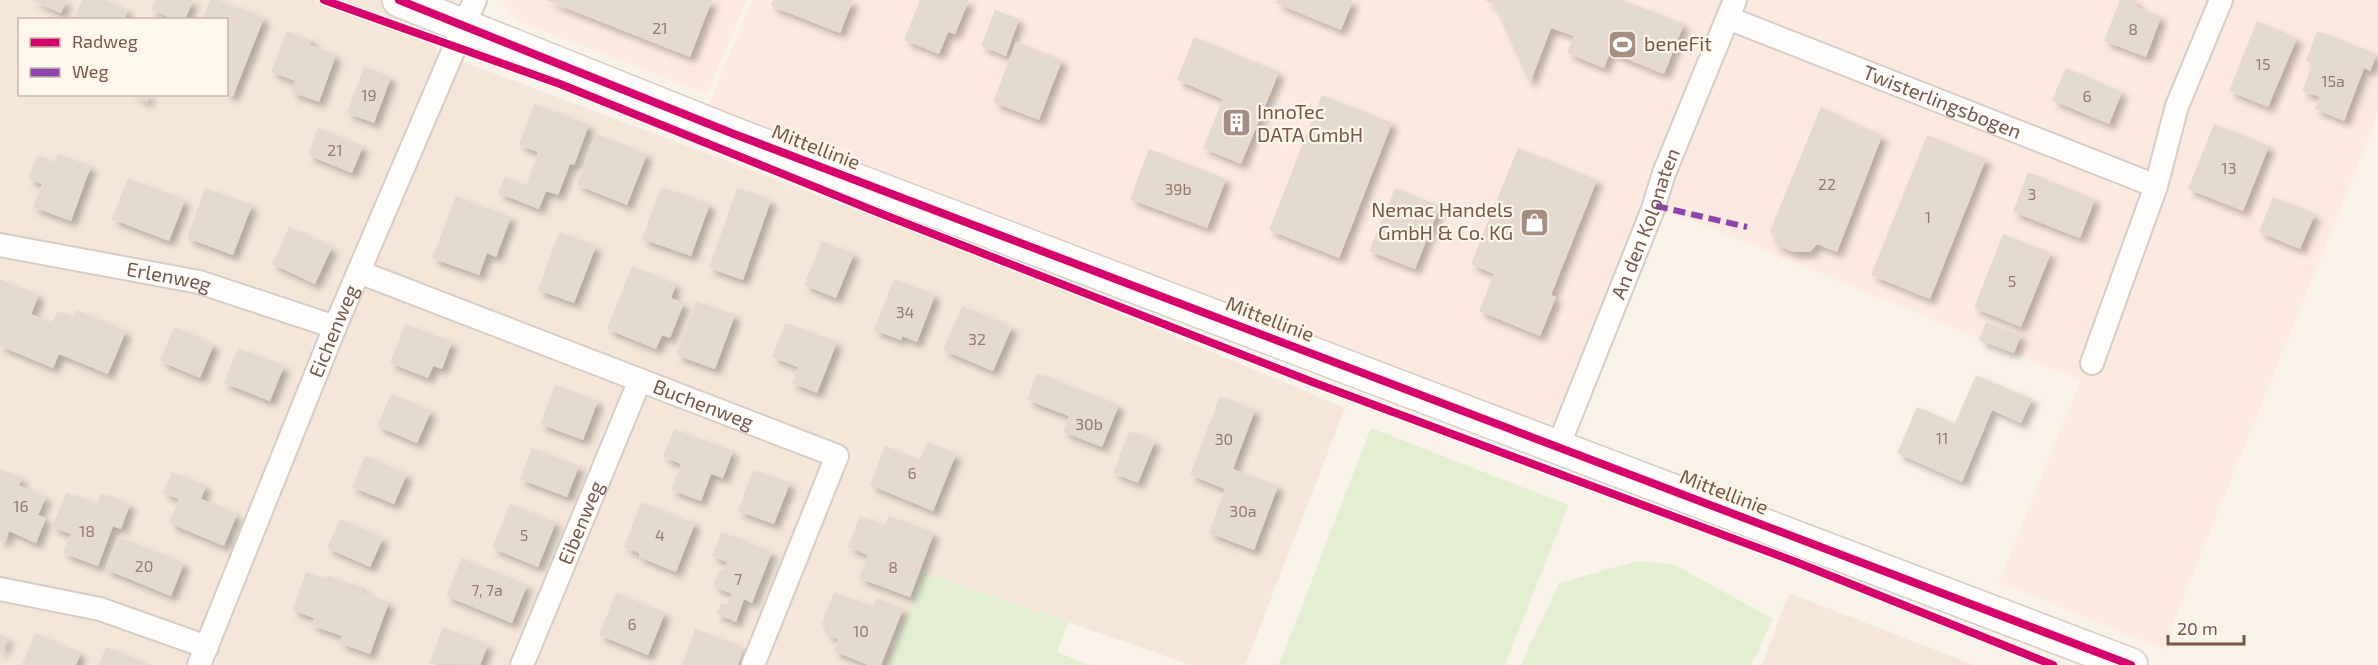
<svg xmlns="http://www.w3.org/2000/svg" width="2378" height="665" viewBox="0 0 2378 665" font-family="'Exo 2',sans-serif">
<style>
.residential{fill:#f4e7d9;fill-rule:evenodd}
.commercial{fill:#fce9df}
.green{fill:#e4efd2}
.building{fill:#e5dad0;filter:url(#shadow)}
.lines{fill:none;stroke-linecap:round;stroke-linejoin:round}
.street-casing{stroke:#d6cdc6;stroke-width:26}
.secondary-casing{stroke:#d7cdc6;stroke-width:36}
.street{stroke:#fefdfc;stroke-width:22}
.secondary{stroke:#fefdfc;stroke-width:33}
.quiet{stroke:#8e44ad;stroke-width:6;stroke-dasharray:12 6;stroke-linecap:butt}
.cycleway-casing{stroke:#fff7eb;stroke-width:11}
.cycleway{stroke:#d6006c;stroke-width:8}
.labels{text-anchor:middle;stroke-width:4.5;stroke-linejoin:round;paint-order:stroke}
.number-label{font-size:16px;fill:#967a6b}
.poi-label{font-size:20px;fill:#795746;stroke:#fff7eb;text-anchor:start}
.street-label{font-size:20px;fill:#795746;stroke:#fff7eb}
</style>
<defs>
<filter id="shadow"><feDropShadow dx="5.5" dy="5.5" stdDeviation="3" flood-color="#0004"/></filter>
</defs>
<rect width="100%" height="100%" fill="#f8f2e9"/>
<!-- residential -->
<path class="residential" d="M0,0H456L435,51L1037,278L1345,408L1245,665H1191L924,572L887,665H0ZM20,20H226V94H20Z
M1789,593L1974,665H1762Z"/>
<!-- commercial -->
<path class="commercial" d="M501,0H747L707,94L520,22Z
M752,0H2378V114L2163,649L1999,582L2081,380L1657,206L1558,447L702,121Z"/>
<!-- green -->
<path class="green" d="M1371,428L1568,505L1505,665H1279Z
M1638,561L1673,564L1773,619L1751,665H1521L1559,583Z
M923,572L1068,622L1057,652L1089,665H887Z"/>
<!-- building -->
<path class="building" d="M31,0H67L61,13Z
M82,0H105L128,10L124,20H74Z
M155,0H193L185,20H174L151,9Z
M210,0H219L264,18L233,96L226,94V20H202Z
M546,0H712L690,57Z
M773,0H853L840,33L771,6Z
M920,0H969L955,34L948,32L939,54L904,40Z
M1277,0H1353L1341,30L1276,3Z
M1484,0H1622L1684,24L1664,74L1610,52L1604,68L1567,53L1574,36L1551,28L1530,83L1494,4Z
M2120,0H2137L2135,6L2161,17L2146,57L2104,41Z
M995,10L1019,19L1006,56L981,46Z
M2257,21L2297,38L2268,107L2229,91Z
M287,31L312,40L310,45L336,55L319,102L291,92L295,81L271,72Z
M2317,31L2377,54L2370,71L2364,68L2344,121L2315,109L2320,97L2302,91L2313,63L2306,61Z
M1194,37L1279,72L1241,164L1203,148L1223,99L1177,80Z
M1016,42L1062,60L1039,120L993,102Z
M364,67L391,77L374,123L347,113Z
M2066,68L2122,92L2109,124L2052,100Z
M130,94H150L147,102Z
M1322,95L1392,123L1339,258L1269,230Z
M534,104L589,125L574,165L570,164L558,195L546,191L539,209L498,193L505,177L526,186L538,152L519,145Z
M1821,107L1882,136L1837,252L1817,244L1810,252H1794L1778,246L1770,231Z
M2214,124L2269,146L2243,211L2188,189Z
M318,128L363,146L352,173L308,155Z
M596,134L647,154L627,205L577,185Z
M1927,135L1986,159L1930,299L1871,275Z
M1518,148L1597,180L1551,295L1556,297L1540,336L1479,311L1494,274L1471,264Z
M1149,149L1226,179L1207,228L1130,199Z
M58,154L91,166L71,221L33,207L42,184L28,179L37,155L54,162Z
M2028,172L2095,199L2080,238L2013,212Z
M128,178L185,200L169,241L112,219Z
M661,187L710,204L691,256L642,239Z
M205,188L252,205L233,255L187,238Z
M737,188L771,200L743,280L709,268Z
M1395,188L1440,206L1415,269L1369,251Z
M456,196L511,217L496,257L487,253L479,275L432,258Z
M2273,197L2315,214L2300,249L2259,232Z
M289,227L332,247L315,284L272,264Z
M559,232L596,246L574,303L538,290Z
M2003,234L2051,253L2021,327L1974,308Z
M822,241L854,254L836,298L804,285Z
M632,266L676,284L671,298L684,303L670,338L662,335L656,349L607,329Z
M0,279L39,295L31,314L52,323L57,311L73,317L76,310L126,331L108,374L59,354L53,368L0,346Z
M894,279L935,295L917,342L902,336L901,340L874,330Z
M696,301L735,315L715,369L676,355Z
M962,306L1012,327L993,371L943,350Z
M1986,322L2021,335L2014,353L1979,340Z
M785,323L837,342L817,393L792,383L798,367L772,357Z
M405,324L452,342L442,369L433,366L428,378L390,363Z
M174,327L214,344L200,378L160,361Z
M238,348L284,366L270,401L224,383Z
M1037,373L1119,405L1102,447L1063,432L1069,416L1027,400Z
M1976,375L2032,399L2021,423L1992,410L1962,482L1897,453L1917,407L1955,423Z
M555,385L598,401L583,440L540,424Z
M391,394L431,411L417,443L377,426Z
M1220,396L1255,410L1233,469L1278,486L1254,550L1209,533L1225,489L1190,475Z
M674,429L733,451L723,478L711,474L701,501L671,490L681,464L663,457Z
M1129,431L1155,441L1138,483L1113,473Z
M927,442L956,454L933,511L870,485L885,446L920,460Z
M532,448L579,466L567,497L520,479Z
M365,456L407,474L394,504L352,487Z
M0,469L22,478L19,485L46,497L38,515L46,518L36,543L9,531L5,542L0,540Z
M753,470L790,483L774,524L738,511Z
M172,472L206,486L201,499L237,514L224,546L169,523L179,499L163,493Z
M66,492L97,504L101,493L130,504L121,529L113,526L98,566L63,553L71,534L52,527Z
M641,502L695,523L676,572L639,557V553L624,547Z
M510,504L556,522L538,567L492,548Z
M860,516L885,525L889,516L934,533L910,597L859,578L868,555L848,547Z
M340,519L383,538L370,567L327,548Z
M721,532L772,552L752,603L744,599L736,622L716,614L721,603L727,605L732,594L713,586L719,569L724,571L727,562L712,556Z
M118,537L184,563L171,596L105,569Z
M462,558L527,585L512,623L446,596Z
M306,572L326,579L327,575L363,588L362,592L389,602L370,654L339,643L342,636L311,625L314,618L292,610Z
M834,592L873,607L876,598L903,609L881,665H868L834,651L838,639L826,634L829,628L821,625Z
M616,593L665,613L648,655L599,635Z
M443,627L488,645L480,665L429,664Z
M695,629L744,648L738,665H682Z
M35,633L81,653L76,665H22Z
M0,634L8,638L0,656Z
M106,647L150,665H99Z"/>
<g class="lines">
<defs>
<g id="street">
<path id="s1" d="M1728,18L2156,186L2092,363"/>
<path d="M2156,186L2177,106L2221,0"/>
<path id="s2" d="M0,245L199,282L335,327"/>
<path id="s3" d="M359,272L837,456L753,665"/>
<path id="s4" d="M1558,447L1653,209L1664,173L1735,0"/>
<path d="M0,589L100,609L207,647"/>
<path id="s5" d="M199,665L335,327L475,0"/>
<path id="s6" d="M522,665L640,380"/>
</g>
<path id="secondary" d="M399,0L734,134L2131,665"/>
</defs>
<!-- street casing -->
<use href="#street" class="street-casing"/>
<!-- secondary casing -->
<use href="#secondary" class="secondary-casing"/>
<!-- street -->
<use href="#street" class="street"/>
<!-- secondary -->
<use href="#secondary" class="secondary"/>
<!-- quiet -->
<path class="quiet" d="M1656,206L1747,227"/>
<defs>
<path id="cycleway" d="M324,0L560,84L882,214L1315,383L1796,562L2053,665
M399,0L734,134L2131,665"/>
</defs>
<!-- cycleway casing -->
<use href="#cycleway" class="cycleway-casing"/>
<!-- cycleway -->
<use href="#cycleway" class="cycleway"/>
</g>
<!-- icons -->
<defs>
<symbol id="stadium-square" viewBox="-11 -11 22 22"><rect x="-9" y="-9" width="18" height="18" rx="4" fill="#a58d7f" stroke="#fff7eb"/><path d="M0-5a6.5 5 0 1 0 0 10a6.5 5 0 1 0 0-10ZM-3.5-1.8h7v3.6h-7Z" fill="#fff"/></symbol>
<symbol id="building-square" viewBox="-11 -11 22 22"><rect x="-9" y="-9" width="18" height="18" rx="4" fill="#a58d7f" stroke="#fff7eb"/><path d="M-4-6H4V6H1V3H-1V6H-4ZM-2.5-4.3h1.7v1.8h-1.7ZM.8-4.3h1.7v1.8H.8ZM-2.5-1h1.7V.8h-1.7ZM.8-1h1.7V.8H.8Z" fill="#fff"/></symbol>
<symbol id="shop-square" viewBox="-11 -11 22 22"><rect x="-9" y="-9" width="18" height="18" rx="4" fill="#a58d7f" stroke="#fff7eb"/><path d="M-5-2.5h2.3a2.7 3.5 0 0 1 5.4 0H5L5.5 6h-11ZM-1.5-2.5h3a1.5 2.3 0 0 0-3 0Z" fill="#fff"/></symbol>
</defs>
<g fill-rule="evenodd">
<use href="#stadium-square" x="1606" y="28" width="33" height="33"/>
<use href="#building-square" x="1220" y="106" width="33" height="33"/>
<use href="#shop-square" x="1518" y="206" width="33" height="33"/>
</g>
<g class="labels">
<!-- number labels -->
<g class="number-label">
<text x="660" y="34">21</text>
<text x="2133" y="35">8</text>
<text x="2263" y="70">15</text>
<text x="2333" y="87">15a</text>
<text x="369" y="101">19</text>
<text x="2087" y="102">6</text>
<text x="335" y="156">21</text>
<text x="2229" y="174">13</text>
<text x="1827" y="190">22</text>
<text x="1178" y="195">39b</text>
<text x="2032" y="200">3</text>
<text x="1928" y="223">1</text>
<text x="2012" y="287">5</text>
<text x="905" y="318">34</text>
<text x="977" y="345">32</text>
<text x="1089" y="430">30b</text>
<text x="1942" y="444">11</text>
<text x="1224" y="445">30</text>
<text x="912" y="479">6</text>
<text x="21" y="512">16</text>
<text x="1243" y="517">30a</text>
<text x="87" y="537">18</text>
<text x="524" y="541">5</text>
<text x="660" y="541">4</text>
<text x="144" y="572">20</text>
<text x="893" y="573">8</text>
<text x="738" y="585">7</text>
<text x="487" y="596">7, 7a</text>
<text x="632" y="630">6</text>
<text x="861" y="637">10</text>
</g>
<!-- poi labels -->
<g class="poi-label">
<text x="1644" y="51">beneFit</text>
<text x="1257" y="119">InnoTec<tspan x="1257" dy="23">DATA GmbH</tspan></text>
<text x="1513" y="217" text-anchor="end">Nemac Handels<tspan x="1513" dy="23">GmbH &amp; Co. KG</tspan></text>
</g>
<!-- street labels -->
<g class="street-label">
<text dy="7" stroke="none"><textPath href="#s1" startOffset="230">Twisterlingsbogen</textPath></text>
<text transform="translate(816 147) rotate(21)" y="7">Mittellinie</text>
<text dy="7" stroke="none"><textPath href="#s4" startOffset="240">An den Kolonaten</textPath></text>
<text dy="7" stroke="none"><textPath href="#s2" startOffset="172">Erlenweg</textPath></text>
<text transform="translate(1270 319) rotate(21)" y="7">Mittellinie</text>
<text dy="7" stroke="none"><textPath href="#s5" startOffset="360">Eichenweg</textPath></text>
<text dy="7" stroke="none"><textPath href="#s3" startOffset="369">Buchenweg</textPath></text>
<text transform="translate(1724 492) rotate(21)" y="7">Mittellinie</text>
<text dy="7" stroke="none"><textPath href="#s6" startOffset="154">Eibenweg</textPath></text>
</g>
</g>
<!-- legend -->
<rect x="18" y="18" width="210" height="78" fill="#fff7eb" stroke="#c9b7a9" stroke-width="1.5"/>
<rect x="30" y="38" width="30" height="9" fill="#d6006c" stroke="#c9b7a9" stroke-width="1.5"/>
<text x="72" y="48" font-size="18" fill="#795746">Radweg</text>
<rect x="30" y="68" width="30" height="9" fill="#8e44ad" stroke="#c9b7a9" stroke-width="1.5"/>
<text x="72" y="78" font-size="18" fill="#795746">Weg</text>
<!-- scale -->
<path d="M2168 635v9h76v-9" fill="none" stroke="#795746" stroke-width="3"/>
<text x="2177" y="635" font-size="18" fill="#795746" stroke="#fff7eb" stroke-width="4.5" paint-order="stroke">20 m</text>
</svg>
